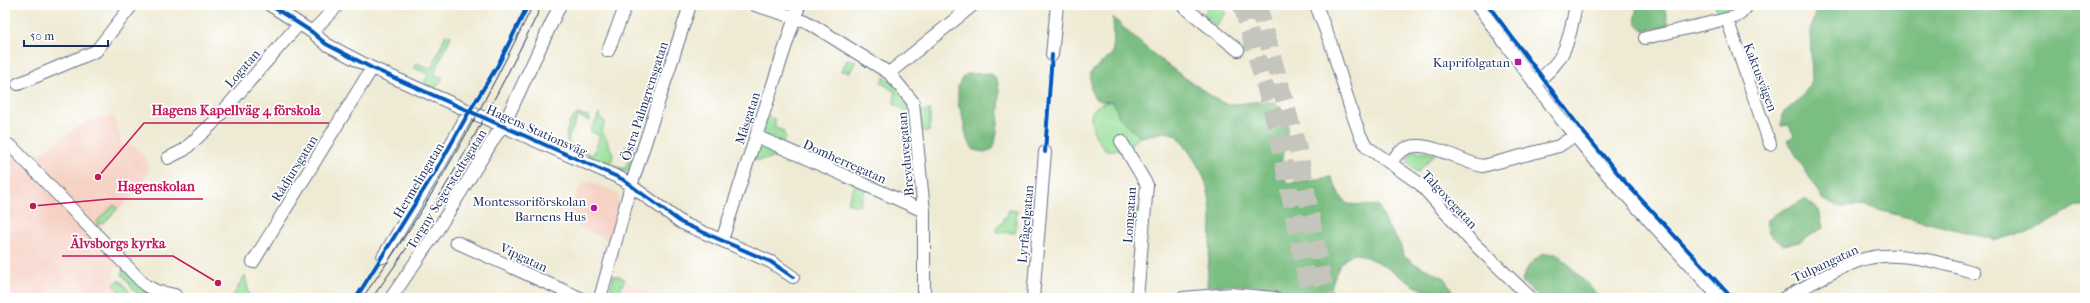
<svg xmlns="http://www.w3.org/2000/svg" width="2090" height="303" viewBox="0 0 2090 303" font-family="'IM FELL French Canon',serif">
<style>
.built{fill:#f6d2c5}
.green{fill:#98df99;stroke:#5a877c}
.forest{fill:#7abe81;stroke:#4a7670}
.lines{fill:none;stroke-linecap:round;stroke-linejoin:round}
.highway-tunnel{stroke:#c4c5bc;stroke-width:18;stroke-dasharray:18 9;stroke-linecap:butt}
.minor-casing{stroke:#657087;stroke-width:14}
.minor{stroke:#fff;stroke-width:12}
.tram{stroke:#1b2f5e;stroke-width:1}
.cycleway-casing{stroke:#fff;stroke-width:6}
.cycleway{stroke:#0057b8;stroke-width:4}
.poi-dot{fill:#b5179e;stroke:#fff;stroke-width:1.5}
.labels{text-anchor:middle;stroke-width:3.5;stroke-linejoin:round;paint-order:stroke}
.poi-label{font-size:13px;fill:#1b2f5e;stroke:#fff;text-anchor:end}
.street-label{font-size:13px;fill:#1b2f5e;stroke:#fff}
.leader{fill:none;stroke:#c2185b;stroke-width:1.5}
.callout-dot{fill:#c2185b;stroke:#fff;stroke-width:1.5}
.callout-label{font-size:14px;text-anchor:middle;font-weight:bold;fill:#c2185b;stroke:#fff;stroke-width:3.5;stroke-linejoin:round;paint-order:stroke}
</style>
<rect width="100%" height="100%" fill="#fff"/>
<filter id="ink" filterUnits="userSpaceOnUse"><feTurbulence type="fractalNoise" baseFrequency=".025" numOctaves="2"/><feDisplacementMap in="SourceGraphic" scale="8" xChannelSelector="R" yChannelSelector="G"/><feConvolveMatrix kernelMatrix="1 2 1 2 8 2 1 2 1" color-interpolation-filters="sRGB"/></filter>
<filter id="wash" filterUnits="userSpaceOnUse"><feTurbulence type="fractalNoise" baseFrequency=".012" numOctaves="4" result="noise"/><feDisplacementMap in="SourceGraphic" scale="16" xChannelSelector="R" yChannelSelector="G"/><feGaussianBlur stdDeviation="0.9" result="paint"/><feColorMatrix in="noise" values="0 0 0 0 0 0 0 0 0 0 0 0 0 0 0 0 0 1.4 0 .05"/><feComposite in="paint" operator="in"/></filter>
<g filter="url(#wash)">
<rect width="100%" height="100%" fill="#eeead3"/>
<!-- built -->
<path class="built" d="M114,116L122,145L133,146L139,149L147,160L149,170L143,185L98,230L33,158L89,119Z
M5,149H8L116,263L113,281L129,298H5Z
M591,182L617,193L619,198L613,231L608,240L566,220L579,188L584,183Z
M627,282L660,298H620Z"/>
<!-- green -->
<path class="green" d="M1209,5H1215L1226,13L1216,26L1203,16Z
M1715,5H1740L1733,11L1722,14L1717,11Z
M446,34L451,36L434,74L443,78L435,89L424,84L428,74L414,68L416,63L431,69Z
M848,59L856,61L850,72L841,71Z
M884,77L892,82L910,102V114L894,104L895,92L881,82Z
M1112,101L1116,107L1119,117L1140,137L1123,150H1105C1091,131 1079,106 1112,101Z
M930,110V131H922L920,114L922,111Z
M578,114L588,116L591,120L590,121L578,116L568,139L571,146L593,155L600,136L590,131L599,114L600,120L603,119L605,122L602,130L613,154L611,164L619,168H626L630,152L624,146L637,145L629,170L623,172L569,148C564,137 566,121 578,114Z
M766,116L775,119V128L784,131L783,134L786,136L783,143L763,135Z
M759,143L791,157V159L788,162L777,157L760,160L753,159Z
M1414,151L1435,154L1418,172C1411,168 1408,166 1407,157Z
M855,185L866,189L859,206L847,203Z
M114,205L118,208L105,222L96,225L99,219Z
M1132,208L1140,209L1138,225H1134L1131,218Z
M1009,210L1017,211L1015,233L996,232L997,226L1003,223V218L1007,217Z
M123,269L142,288L155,298H140L122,274Z
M245,275L250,298H232Z
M613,276H618L625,279L617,298H609Z
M117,281H121L134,298H126L114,285Z"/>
<!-- forest -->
<path class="forest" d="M1637,5H1664L1669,26L1645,31C1632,21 1635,19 1637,5Z
M1817,5H2085V206H2076L2034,231L2018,234L1996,240L1862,206L1841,207L1823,200L1787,140L1794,136L1789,125L1781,126L1782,114L1802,97L1812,81L1810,32Z
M1113,17C1140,45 1171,69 1203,90C1209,94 1217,101 1224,103C1242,108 1272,91 1284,112C1297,136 1273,160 1287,183L1331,177L1339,194L1347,204L1379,206L1387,225L1400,244L1403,255L1413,263L1443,277L1451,288V298H1437C1431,292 1423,290 1415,286C1392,272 1382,261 1354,253C1336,262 1334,280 1328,298C1305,298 1283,289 1260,286C1242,284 1224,285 1207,286C1208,257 1215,218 1208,191C1204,170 1189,152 1177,135L1165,132L1140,137L1119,117L1116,107L1112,101C1089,104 1090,90 1091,72L1112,54L1114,42Z
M988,73C992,75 996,76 997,81C1002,92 998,138 993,149L984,152L974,150L967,140L962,114L958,104V87L962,78L967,74Z
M1805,199L1819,210L1823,228L1799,242L1783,245L1769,234L1766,222C1778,210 1792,207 1805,199Z
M1543,254H1558L1601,298H1540L1522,282C1524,269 1532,261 1543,254Z"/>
</g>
<g filter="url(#ink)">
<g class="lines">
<!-- highway-tunnel -->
<path class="highway-tunnel" d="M1242,5L1277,128L1310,298
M1258,5L1299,153L1326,298"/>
<defs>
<path id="minor" d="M270,5L312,32L326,44L372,68L622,179L682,223L771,262L793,277
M755,5L806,21L889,73L913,102L924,211V298
M1182,5L1238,50
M1316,5L1331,44L1351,110L1360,135L1367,147L1420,184L1470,240L1531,298
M1477,5L1561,119L1606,173L1720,298
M1727,19L1770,144
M312,32L338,5
M1645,38L1735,17L1740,14L1748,5
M608,51L626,5
M1052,55L1057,5
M889,73L973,5
M18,84L96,51L132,5
M1534,84C1567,59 1568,43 1576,5
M756,136L924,211
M1121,141L1147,185L1137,298
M5,143L12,147L145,285L156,291L175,295
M168,158L184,150L212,124L299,24
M1391,163C1412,125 1455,162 1483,166L1559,146L1575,135
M722,240L799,5
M456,242L580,298
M383,257L441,162L469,112
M253,262L372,68
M391,298L436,232L508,116L560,5
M600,298L631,186L690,5
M1033,298L1045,152
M1183,298L1231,294L1274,298
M1784,298C1808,286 1836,268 1861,260C1897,249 1938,262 1973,272"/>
</defs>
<!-- minor casing -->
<use href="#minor" class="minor-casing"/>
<!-- minor -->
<use href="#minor" class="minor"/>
<!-- tram -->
<path class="tram" d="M362,298C430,206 483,107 533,5
M372,298C439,206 492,107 542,5"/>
<defs>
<path id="cycleway" d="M270,5L312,32L326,44L372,68L622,179L682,223L771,262L793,277
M1488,5L1580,128L1626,183L1732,298
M1045,152L1052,55
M356,298L441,162L469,112L498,65L528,5"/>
</defs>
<!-- cycleway casing -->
<use href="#cycleway" class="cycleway-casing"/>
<!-- cycleway -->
<use href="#cycleway" class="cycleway"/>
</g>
</g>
<!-- markers -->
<g class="poi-dot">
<rect x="1514" y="58" width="8" height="8" rx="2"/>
<circle cx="594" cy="208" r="4"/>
</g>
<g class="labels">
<!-- poi labels -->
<g class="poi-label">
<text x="1510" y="67">Kaprifolgatan</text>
<text x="586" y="206">Montessoriförskolan<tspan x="586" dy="15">Barnens Hus</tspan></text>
</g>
<!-- street labels -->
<g class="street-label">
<text transform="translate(242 68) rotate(-49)" y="5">Logatan</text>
<text transform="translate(1761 77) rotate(69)" y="5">Kaktusvägen</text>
<text transform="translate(644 101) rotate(-72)" y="5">Östra Palmgrensgatan</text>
<text transform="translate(747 118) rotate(-72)" y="5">Måsgatan</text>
<text transform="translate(537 130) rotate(24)" y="5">Hagens Stationsväg</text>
<text transform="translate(905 154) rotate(-95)" y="5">Brevduvegatan</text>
<text transform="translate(845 161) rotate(24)" y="5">Domherregatan</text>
<text transform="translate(294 168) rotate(-58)" y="5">Rådjursgatan</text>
<text transform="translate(418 180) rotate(-59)" y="5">Hermelingatan</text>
<text transform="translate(446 189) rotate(-58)" y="5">Torgny Segerstedtsgatan</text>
<text transform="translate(1450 199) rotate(47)" y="5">Talgoxegatan</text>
<text transform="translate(1129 215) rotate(-86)" y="5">Lomgatan</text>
<text transform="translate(1025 224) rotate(-85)" y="5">Lyrfågelgatan</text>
<text transform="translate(524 257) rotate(25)" y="5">Vipgatan</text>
<text transform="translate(1825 263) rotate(-25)" y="5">Tulpangatan</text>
</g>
</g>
<!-- callouts -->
<path class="leader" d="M98 177L144 123H329M33 206L109 199H203M218 283L173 256H62"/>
<g class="callout-dot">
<circle cx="98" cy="177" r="4"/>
<circle cx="33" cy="206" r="4"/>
<circle cx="218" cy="283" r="4"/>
</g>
<g class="callout-label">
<text x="236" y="115">Hagens Kapellväg 4 förskola</text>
<text x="156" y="191">Hagenskolan</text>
<text x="118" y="248">Älvsborgs kyrka</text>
</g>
<!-- margin -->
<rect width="2090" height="303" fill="none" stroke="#fff" stroke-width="20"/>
<!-- scale -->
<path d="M24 40v6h84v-6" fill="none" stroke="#1b2f5e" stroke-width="2"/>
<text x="30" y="40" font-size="12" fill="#1b2f5e" stroke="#ffffff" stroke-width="3" paint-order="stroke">50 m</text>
</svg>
